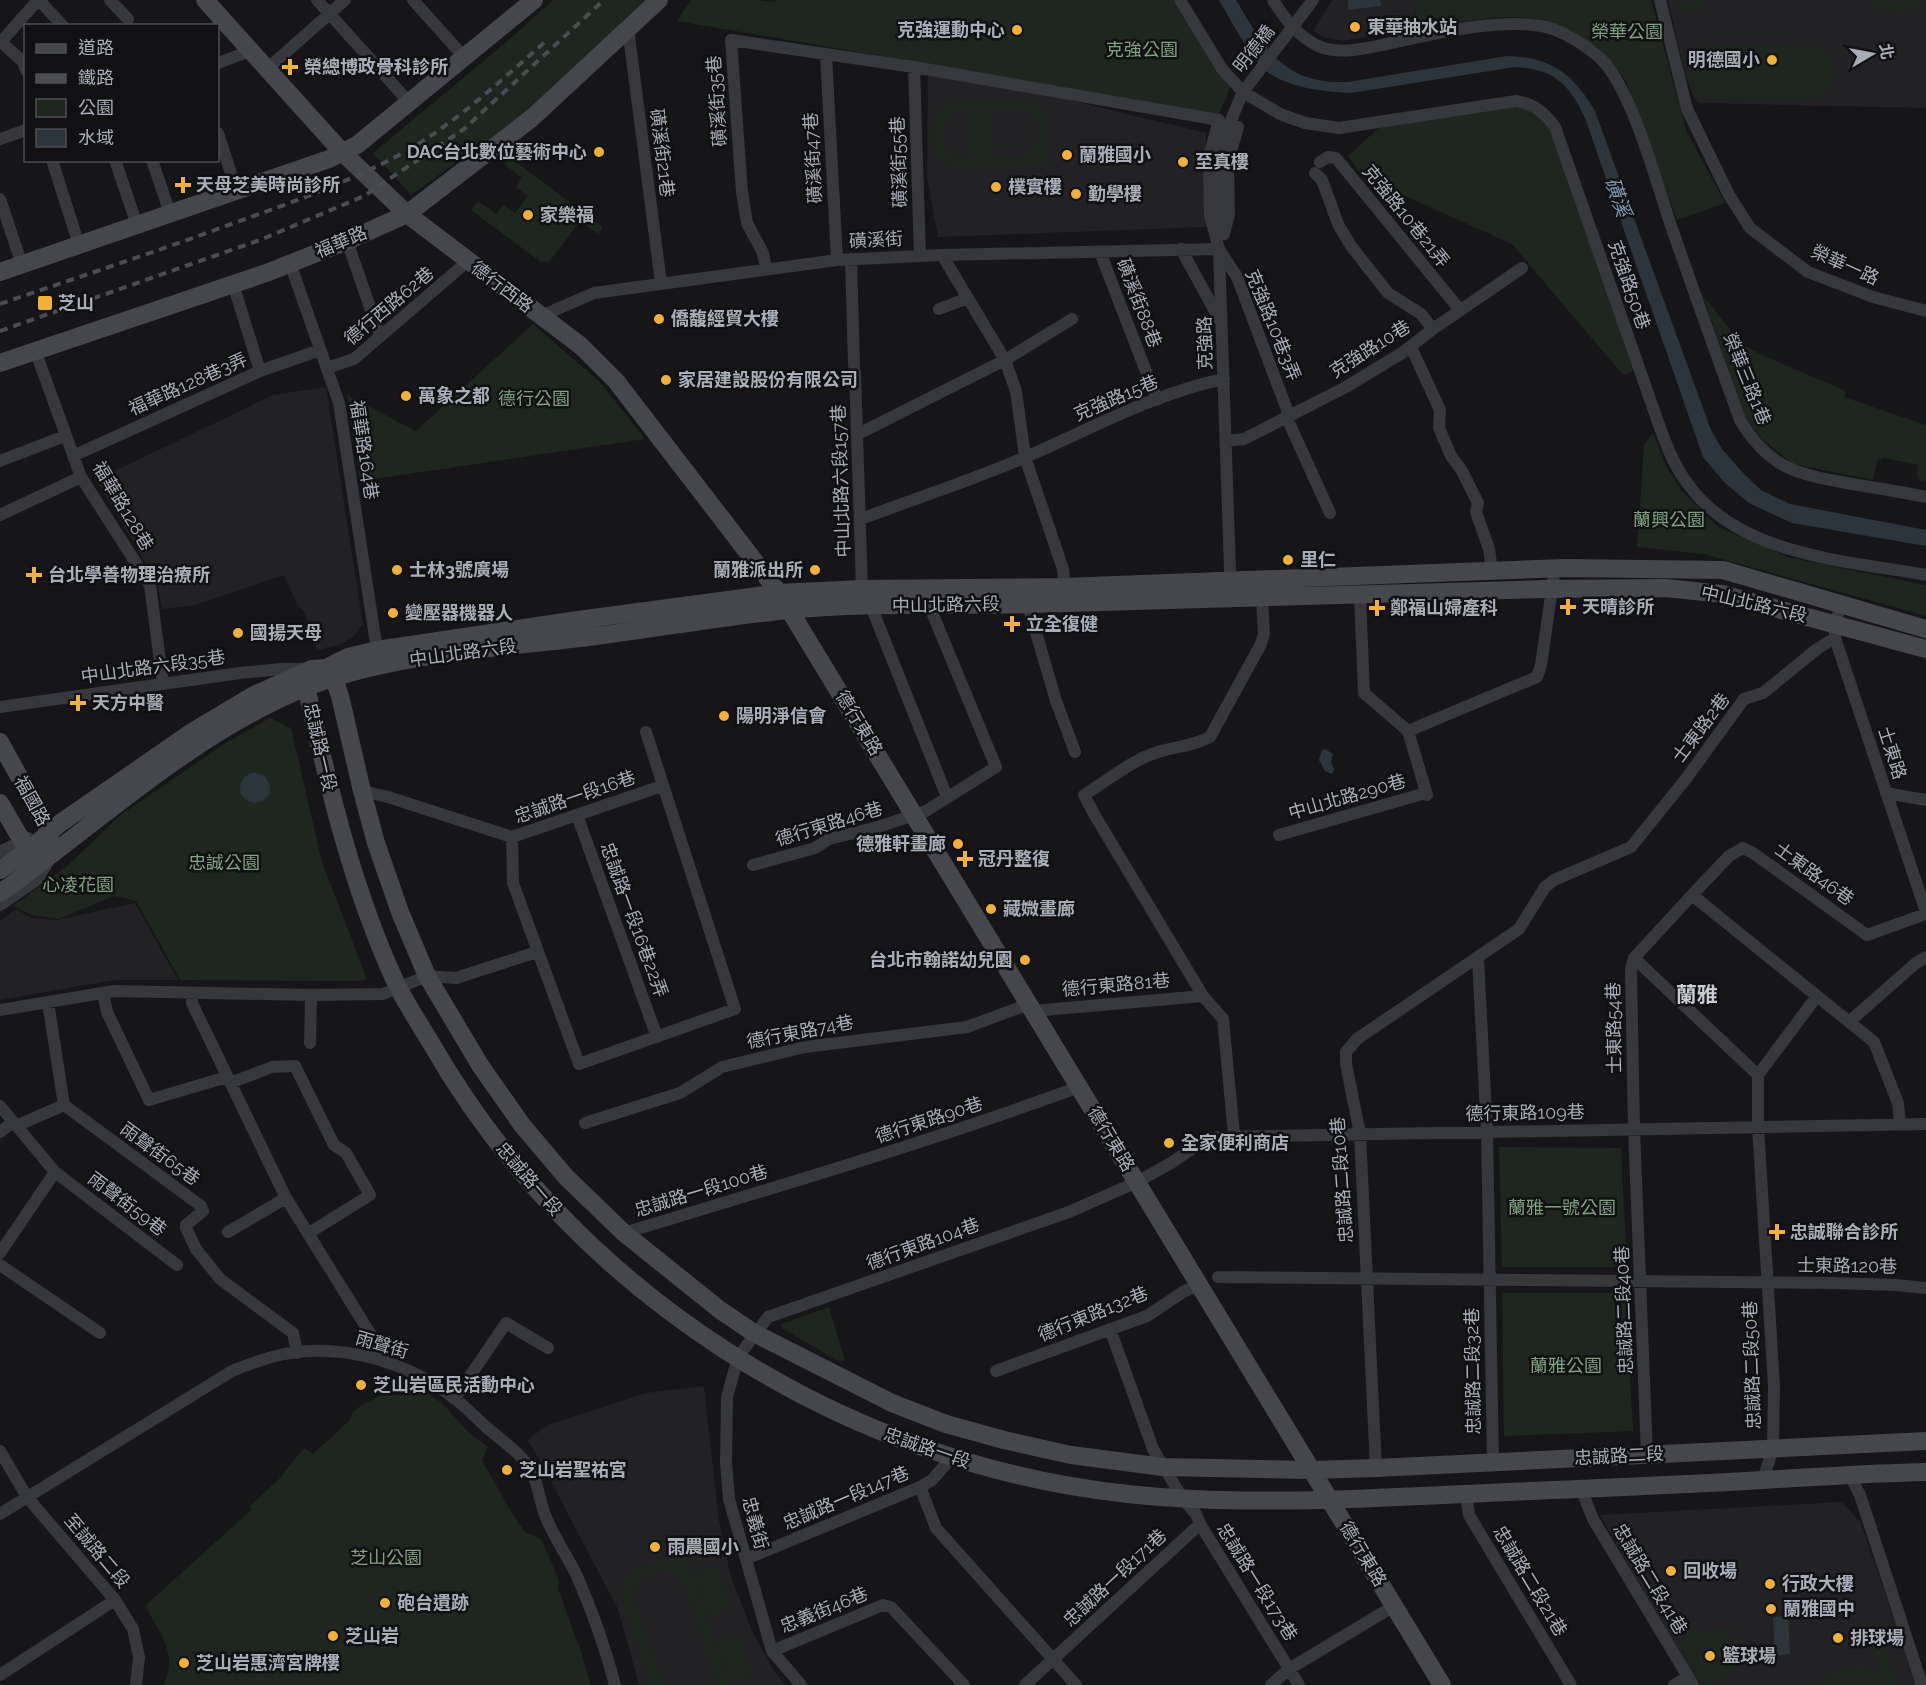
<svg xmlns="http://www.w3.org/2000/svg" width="1926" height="1685" viewBox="0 0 1926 1685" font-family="Raleway,'Noto Sans TC',sans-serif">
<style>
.built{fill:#222225}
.green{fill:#1e261f;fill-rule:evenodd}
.water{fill:#2c353c}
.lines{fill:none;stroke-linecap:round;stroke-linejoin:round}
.street{stroke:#37383d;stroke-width:12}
.secondary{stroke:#45474d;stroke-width:18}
.rail{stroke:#4a4c52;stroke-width:4;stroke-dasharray:8 6;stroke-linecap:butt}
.poi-dot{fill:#f2b134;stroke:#111113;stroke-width:2}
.labels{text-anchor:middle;stroke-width:5;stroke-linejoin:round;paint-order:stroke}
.poi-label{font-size:18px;font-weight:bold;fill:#a8adb8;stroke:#111113;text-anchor:start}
.park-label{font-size:18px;fill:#7fa381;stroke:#111113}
.street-label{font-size:18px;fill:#a8adb8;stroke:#111113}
.water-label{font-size:20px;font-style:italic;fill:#7f9bb3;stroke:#111113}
.quarter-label{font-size:21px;font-weight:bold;fill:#c9ccd4;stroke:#111113}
</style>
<rect width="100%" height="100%" fill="#161618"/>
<!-- built -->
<path class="built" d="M1332,0H1414L1418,29L1342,41L1323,37L1313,31Z
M1668,0H1926V108L1699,103L1694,98L1685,74Z
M928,70L1066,99L1206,133V227L938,237L927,177Z
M326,387L363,624L352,638L339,645L317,650L304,611L298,606L284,575L195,605L162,609L157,582L96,480L273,395Z
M135,903L178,980H115L0,1000V921L16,909L31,918L56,920Z
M704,1386L719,1520L730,1574L752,1631L774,1671L786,1685H639L618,1609L538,1457L527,1440L548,1425L646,1393Z
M1842,1502L1861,1523L1916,1685H1700L1674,1646L1600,1515Z"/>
<!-- green -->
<path class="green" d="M553,0H647L552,94L411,195L373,153L504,44Z
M691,0H757L771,2L779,0H1173L1218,73L1231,86L1219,114L677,21Z
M1414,0H1651L1686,130L1725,203L1677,220L1626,81L1603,52L1588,41L1571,30L1537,19L1517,17H1496L1418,29Z
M1677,0H1704L1705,10L1680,14Z
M1870,0H1924C1911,18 1883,18 1870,0Z
M1722,43L1815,47C1846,60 1842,91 1811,101L1709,99C1677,87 1690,47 1722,43Z
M953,101H1031L1043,110L1049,120L1051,134L1047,148L1042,155L1051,156V166L956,167C925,161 923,116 953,101ZM1022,110C1044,123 1043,139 1027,156L960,159C936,148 935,121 961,112Z
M1515,107C1532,109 1539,115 1550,129L1635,370L1623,375L1512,244L1363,177L1348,156L1380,127Z
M992,113L993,156H967L966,114Z
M509,157L603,227L598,234L580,221L550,261L541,262L471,210L478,201L496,214L503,205L515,213L528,196L516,187L522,178L504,164Z
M1703,296L1742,344L1764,356L1846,391L1844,397L1926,425V481L1920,480L1917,475L1918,465L1885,458L1877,461L1873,480L1793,464L1762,439L1745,417Z
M533,324L601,383L645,439L360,481L347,395L416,431Z
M1653,433L1665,464L1682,491L1718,527L1791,558L1926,585V616L1704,554L1637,547L1644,445Z
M270,718L291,728L322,862L367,979L356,981L180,980L136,901L114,896L59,919L32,915L13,906L66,867L122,814L224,744Z
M1499,1147L1621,1148L1627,1267H1502Z
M1502,1293H1626L1633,1431L1504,1436Z
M829,1307L845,1360L840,1362L782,1328L781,1324Z
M410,1380L443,1404L467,1431L488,1447L482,1460L511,1512L525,1532L541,1539L559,1580L558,1588L581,1652L591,1685H163C179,1654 159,1632 145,1606L251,1510L249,1507L278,1480L304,1448L313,1454L349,1421L352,1413L360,1406L381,1395H402Z
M686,1555L730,1685H718L683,1583C664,1563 632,1571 635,1602L664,1685H651L622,1598C620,1566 652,1557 678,1563L677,1557Z
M717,1566L732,1609L709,1616L695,1575Z
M1731,1629L1734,1670L1712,1685H1705L1679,1644L1691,1633Z
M738,1634L752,1676L732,1683L719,1642Z
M1884,1635L1896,1685H1818C1835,1668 1860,1660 1881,1674L1872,1638Z"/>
<!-- water -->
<path class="water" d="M1219,0H1236C1266,50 1283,84 1348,82L1507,56C1551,57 1573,74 1595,111L1711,430L1722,449L1745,475L1761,490L1790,504L1926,530V546L1792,523L1749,503L1725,483L1703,457L1585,118C1569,84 1554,69 1515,67L1351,93C1324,92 1288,88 1266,71C1252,60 1229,17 1219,0Z
M1348,0H1380L1381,6L1348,10Z
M1325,749L1333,754L1331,762L1334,769L1332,774L1325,771L1319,760L1322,750Z
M240 788a15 15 0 1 1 30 0a15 15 0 1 1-30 0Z
M1788,1616L1790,1654L1775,1656L1773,1617Z"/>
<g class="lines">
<!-- street -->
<path class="street" d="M39,0L63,26
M110,0L128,19
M317,0L408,101
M413,0L464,57
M1180,0L1222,69L1243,92L1280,114L1305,123L1339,128L1516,101C1534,104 1544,112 1555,127L1659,425C1666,444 1673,463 1685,480C1736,556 1844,560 1926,575
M1273,0C1285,19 1296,34 1316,45C1337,56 1366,48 1387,44C1432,34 1510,15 1553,29C1570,35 1586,46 1599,57C1631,86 1656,181 1670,223C1693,289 1716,354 1740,420C1770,470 1798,474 1852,484C1877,488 1901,492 1926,497
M1660,0L1687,109L1729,195L1750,228L1808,272L1873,297L1926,311
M628,28L661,283
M0,41L23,62L26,70
M0,43L38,0
M826,55L837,260
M218,63L250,51
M914,67L920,256
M267,69L345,0
M218,133L237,192
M0,139L26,130
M52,160L79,245
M115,160L137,225
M152,160L170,213
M1320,162L1328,157L1336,158L1460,310
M1315,173L1322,180L1338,224L1351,246L1388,293L1421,314L1433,329
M0,199L22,265
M1219,232C1219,209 1217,185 1220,162C1222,139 1234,113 1243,92L1313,0
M1224,234L1229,214L1228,161L1238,127
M347,241L380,336
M1181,249L1221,322
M1100,252L1157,400
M1219,252L1231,598
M942,255L1005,360L1016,391L1025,457L1063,569L1065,593
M851,259L854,365
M290,263L339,403L377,650
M766,268L763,253L747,223L742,192L731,40L914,67L1219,120L1209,157L1210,215L1219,249L1237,277L1289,415
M233,284L260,371
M939,309L968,298
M541,316L594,293L837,260L942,255L1219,249
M1411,347L1440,410L1439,428L1451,456L1462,471L1478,503L1476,512L1489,549L1492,571
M35,350L81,477L150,585L163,684
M327,368L354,359L468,261
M855,372L862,589
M1286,416L1330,513
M858,434L1005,360L1072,319
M1226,441L1244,439L1346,387L1402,353L1433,329L1522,268
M73,456L260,371L320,350
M0,461L65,436
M0,515L81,477
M861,519C916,498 974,480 1028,456C1090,429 1158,392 1224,379
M1360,596L1364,693L1408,731
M1028,605L1056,701L1075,752
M871,606L947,797
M1841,606L1835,623V638L1926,912
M0,707L240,673L282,669H305
M1408,731L1537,677L1541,665L1555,568
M1408,731L1427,795
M362,791L388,797L512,837L662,786
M1886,793L1926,800
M577,815L657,1037
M1279,835L1426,793
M512,837L513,883L579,1064L735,1009L646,732
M0,852L28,838
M753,865L815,848L829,839L878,827L926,811L996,767L929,605
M1692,895L1729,856L1743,848L1753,853L1867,935L1926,914
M0,905L38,879L49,860
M1634,958L1758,1075V1127L1774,1386L1773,1448L1763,1480
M1478,959L1487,1132L1493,1461
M103,993L107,1012L149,1100L227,1077
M192,993V1003L286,1198L381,1351L378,1359
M48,1002L64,1105
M0,1010L114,991L311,995L383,994L427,976L456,978L537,952
M1033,1011L1203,996
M1850,1021L1916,963L1926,957
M310,1043L311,995
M1758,1075L1817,996L1874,1042L1898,1103L1900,1124
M230,1083L272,1067L295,1066L334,1145L346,1153L370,1195L309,1233
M0,1106L55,1172L177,1265
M585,1123L680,1093L722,1067L805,1047L967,1027L1029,1004
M16,1126L64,1105L201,1206L203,1211L186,1225V1228L196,1249L220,1279L293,1333L297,1353
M0,1132L13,1122
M1234,1135L1223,1019L1203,996L1094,814L1084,795C1105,782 1130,762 1152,754C1171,747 1192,747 1210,737L1261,644L1264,634L1262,598
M228,1232L286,1198
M624,1233C776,1187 929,1142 1079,1087
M0,1253L55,1172
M0,1265L100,1333
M1218,1277L1833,1283L1896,1285L1926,1288
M1110,1329L1153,1449L1183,1499L1196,1514L1200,1524L1299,1685
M996,1371L1147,1316L1183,1292L1200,1284
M455,1398L506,1323L548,1348
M0,1451L27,1497L115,1600L133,1629L139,1657L136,1685
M1647,1454L1634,1129L1631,969L1634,958L1692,895L1817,996
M1376,1468L1360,1134L1346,1064V1052L1357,1039L1519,929L1545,887L1554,880L1631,847L1685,780L1744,699L1763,693L1817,649L1835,638
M1849,1474L1860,1495L1922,1685
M920,1487L936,1528L1076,1685
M1581,1489L1593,1519L1693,1685
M1466,1494L1469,1515L1571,1685
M0,1514L232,1371C249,1364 266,1358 284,1354C343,1343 409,1362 455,1399C466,1407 475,1417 485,1426C501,1440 524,1455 533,1474C539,1488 540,1506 548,1522C556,1540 567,1556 576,1574C592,1610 605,1647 615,1685
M746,1559L920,1487L932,1480L951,1458
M772,1651L883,1605L891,1607L964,1685
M0,1675L115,1600
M801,1685L772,1651L729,1499L726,1463L727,1397L738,1357L768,1317L1069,1212L1137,1182L1171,1163L1199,1144L1219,1137L1926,1124
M1025,1685L1200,1524
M1271,1685L1289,1669L1394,1606
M1674,1685L1687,1677"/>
<!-- secondary -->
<path class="secondary" d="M205,0L342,152L407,214L581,346L616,381L779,593L1442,1685
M0,272L329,159L357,145L534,0
M0,363L269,272L347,241L407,214L532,118L659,0
M312,669L306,687C329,788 352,887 395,981C405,1002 419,1023 431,1043C573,1292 843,1464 1128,1494C1240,1506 1353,1499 1465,1494C1564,1489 1663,1486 1762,1480C1817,1477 1871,1473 1926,1472
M312,669L334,679L340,696L362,791L376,843L400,912L427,976L480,1065L522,1125L566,1177L624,1233L720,1310L754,1333L892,1403L946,1424L1004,1440L1071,1455L1163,1467L1312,1470L1376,1468L1926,1441
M0,742L49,831L50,842
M0,803L28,851L39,853
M0,870L28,851L59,824L192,732L254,695L312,669L326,668L348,657L377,650L571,621L779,593L862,589L1064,587L1564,568L1723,570L1926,629
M0,893C98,823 189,736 302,689C389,653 502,648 596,636C660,628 725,616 789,610C870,602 952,606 1032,604C1203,600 1373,595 1543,589L1666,588L1722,594L1926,649"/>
<!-- rail -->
<path class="rail" d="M0,304C79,277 158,251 237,222C293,202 349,182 401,154C454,125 500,81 545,42
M0,331L260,240L364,196L464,129L604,0"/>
</g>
<!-- markers -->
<g class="poi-dot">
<circle cx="1355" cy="27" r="6"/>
<circle cx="1017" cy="30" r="6"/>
<circle cx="1772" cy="60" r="6"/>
<path d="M287 58h6v6h6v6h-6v6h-6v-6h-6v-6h6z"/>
<circle cx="599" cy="152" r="6"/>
<circle cx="1067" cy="155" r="6"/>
<circle cx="1183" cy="162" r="6"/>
<path d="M180 176h6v6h6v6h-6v6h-6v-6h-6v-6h6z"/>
<circle cx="996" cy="187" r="6"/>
<circle cx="1076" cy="194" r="6"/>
<circle cx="528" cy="215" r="6"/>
<rect x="37" y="295" width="16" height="16" rx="3"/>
<circle cx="659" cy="319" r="6"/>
<circle cx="666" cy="380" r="6"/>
<circle cx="406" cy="396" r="6"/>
<circle cx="1288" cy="560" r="6"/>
<circle cx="397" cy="570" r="6"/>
<circle cx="815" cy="570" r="6"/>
<path d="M31 566h6v6h6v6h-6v6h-6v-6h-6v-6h6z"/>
<path d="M1565 598h6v6h6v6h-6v6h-6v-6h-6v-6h6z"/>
<path d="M1374 599h6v6h6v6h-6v6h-6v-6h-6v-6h6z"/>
<circle cx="393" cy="613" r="6"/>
<path d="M1009 615h6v6h6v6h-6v6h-6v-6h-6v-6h6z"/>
<circle cx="238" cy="633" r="6"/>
<path d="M75 694h6v6h6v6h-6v6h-6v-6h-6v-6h6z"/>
<circle cx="724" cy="716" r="6"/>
<circle cx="958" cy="844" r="6"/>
<path d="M962 850h6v6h6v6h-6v6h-6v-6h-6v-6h6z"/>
<circle cx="991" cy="909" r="6"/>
<circle cx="1025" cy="960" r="6"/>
<circle cx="1169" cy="1143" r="6"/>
<path d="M1774 1223h6v6h6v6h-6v6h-6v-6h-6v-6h6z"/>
<circle cx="361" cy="1385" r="6"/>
<circle cx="507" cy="1470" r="6"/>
<circle cx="655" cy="1547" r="6"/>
<circle cx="1671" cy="1571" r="6"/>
<circle cx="1770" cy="1584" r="6"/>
<circle cx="385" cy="1603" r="6"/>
<circle cx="1771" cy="1609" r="6"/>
<circle cx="333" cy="1636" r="6"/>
<circle cx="1838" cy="1638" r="6"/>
<circle cx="1710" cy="1656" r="6"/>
<circle cx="184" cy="1663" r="6"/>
</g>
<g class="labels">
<!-- poi labels -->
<g class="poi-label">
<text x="1367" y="33">東華抽水站</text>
<text x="1005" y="36" text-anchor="end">克強運動中心</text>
<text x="1760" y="66" text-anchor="end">明德國小</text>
<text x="304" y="73">榮總博政骨科診所</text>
<text x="587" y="158" text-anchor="end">DAC台北數位藝術中心</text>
<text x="1079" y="161">蘭雅國小</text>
<text x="1195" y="168">至真樓</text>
<text x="196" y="191">天母芝美時尚診所</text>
<text x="1008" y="193">樸實樓</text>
<text x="1088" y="200">勤學樓</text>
<text x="540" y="221">家樂福</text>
<text x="58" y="309">芝山</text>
<text x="671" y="325">僑馥經貿大樓</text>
<text x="678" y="386">家居建設股份有限公司</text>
<text x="418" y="402">萬象之都</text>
<text x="1300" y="566">里仁</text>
<text x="409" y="576">士林3號廣場</text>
<text x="803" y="576" text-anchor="end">蘭雅派出所</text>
<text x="48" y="581">台北學善物理治療所</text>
<text x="1582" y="613">天晴診所</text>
<text x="1390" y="614">鄭福山婦產科</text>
<text x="405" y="619">變壓器機器人</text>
<text x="1026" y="630">立全復健</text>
<text x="250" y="639">國揚天母</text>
<text x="92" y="709">天方中醫</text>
<text x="736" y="722">陽明淨信會</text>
<text x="946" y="850" text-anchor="end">德雅軒畫廊</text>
<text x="978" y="865">冠丹整復</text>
<text x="1003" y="915">藏媺畫廊</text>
<text x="1013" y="966" text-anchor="end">台北市翰諾幼兒園</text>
<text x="1181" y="1149">全家便利商店</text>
<text x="1790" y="1238">忠誠聯合診所</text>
<text x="373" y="1391">芝山岩區民活動中心</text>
<text x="519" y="1476">芝山岩聖祐宮</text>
<text x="667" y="1553">雨農國小</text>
<text x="1683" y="1577">回收場</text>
<text x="1782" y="1590">行政大樓</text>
<text x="397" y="1609">砲台遺跡</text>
<text x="1783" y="1615">蘭雅國中</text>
<text x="345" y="1642">芝山岩</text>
<text x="1850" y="1644">排球場</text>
<text x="1722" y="1662">籃球場</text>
<text x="196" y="1669">芝山岩惠濟宮牌樓</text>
</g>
<!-- park labels -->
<g class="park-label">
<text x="1627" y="38">榮華公園</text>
<text x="1142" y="56">克強公園</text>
<text x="534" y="405">德行公園</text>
<text x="1669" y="526">蘭興公園</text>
<text x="224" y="869">忠誠公園</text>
<text x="78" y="891">心凌花園</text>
<text x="1562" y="1214">蘭雅一號公園</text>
<text x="1566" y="1372">蘭雅公園</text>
<text x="386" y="1564">芝山公園</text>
</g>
<!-- street labels -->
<g class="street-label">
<text transform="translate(1254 49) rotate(-52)" y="6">明德橋</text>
<text transform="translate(717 101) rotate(-94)" y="6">磺溪街35巷</text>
<text transform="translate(662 153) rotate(83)" y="6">磺溪街21巷</text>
<text transform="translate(813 158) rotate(-93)" y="6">磺溪街47巷</text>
<text transform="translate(899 162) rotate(-92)" y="6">磺溪街55巷</text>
<text transform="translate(1406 216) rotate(51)" y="6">克強路10巷21弄</text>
<text transform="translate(876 240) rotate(-3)" y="6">磺溪街</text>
<text transform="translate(341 242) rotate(-23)" y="6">福華路</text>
<text transform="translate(1845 265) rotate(24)" y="6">榮華一路</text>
<text transform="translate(1629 285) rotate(71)" y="6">克強路50巷</text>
<text transform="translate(502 287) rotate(37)" y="6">德行西路</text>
<text transform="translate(1139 303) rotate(69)" y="6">磺溪街88巷</text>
<text transform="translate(389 306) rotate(-40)" y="6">德行西路62巷</text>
<text transform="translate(1273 325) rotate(68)" y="6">克強路10巷3弄</text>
<text transform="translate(1205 343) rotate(-91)" y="6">克強路</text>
<text transform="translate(1370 349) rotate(-32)" y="6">克強路10巷</text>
<text transform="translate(1747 379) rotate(68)" y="6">榮華三路1巷</text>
<text transform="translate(188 384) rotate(-24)" y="6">福華路128巷3弄</text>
<text transform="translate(1116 398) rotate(-23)" y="6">克強路15巷</text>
<text transform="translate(364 450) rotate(81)" y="6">福華路164巷</text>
<text transform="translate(841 481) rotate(-92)" y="6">中山北路六段157巷</text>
<text transform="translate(123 506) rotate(59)" y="6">福華路128巷</text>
<text transform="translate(1754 604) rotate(13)" y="6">中山北路六段</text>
<text transform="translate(946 605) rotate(-1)" y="6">中山北路六段</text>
<text transform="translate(463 653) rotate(-8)" y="6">中山北路六段</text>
<text transform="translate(153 667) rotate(-8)" y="6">中山北路六段35巷</text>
<text transform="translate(859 723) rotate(59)" y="6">德行東路</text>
<text transform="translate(1701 728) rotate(-53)" y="6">士東路2巷</text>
<text transform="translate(320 747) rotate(77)" y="6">忠誠路一段</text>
<text transform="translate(1892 753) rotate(72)" y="6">士東路</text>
<text transform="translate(575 797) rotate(-19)" y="6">忠誠路一段16巷</text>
<text transform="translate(1347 797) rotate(-16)" y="6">中山北路290巷</text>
<text transform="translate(32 801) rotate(61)" y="6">福國路</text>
<text transform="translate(829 824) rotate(-17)" y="6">德行東路46巷</text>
<text transform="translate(1814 874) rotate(36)" y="6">士東路46巷</text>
<text transform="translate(634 920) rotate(70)" y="6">忠誠路一段16巷22弄</text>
<text transform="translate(1116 985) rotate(-5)" y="6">德行東路81巷</text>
<text transform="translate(1614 1028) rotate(-91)" y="6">士東路54巷</text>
<text transform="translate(800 1032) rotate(-11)" y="6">德行東路74巷</text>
<text transform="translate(1525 1113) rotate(-1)" y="6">德行東路109巷</text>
<text transform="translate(929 1120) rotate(-18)" y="6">德行東路90巷</text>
<text transform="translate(1111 1139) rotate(59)" y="6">德行東路</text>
<text transform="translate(160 1154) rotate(36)" y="6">雨聲街65巷</text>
<text transform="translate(529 1179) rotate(49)" y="6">忠誠路一段</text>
<text transform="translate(1342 1180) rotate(-94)" y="6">忠誠路二段10巷</text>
<text transform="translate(701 1191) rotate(-17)" y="6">忠誠路一段100巷</text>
<text transform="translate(127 1204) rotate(37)" y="6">雨聲街59巷</text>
<text transform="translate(923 1244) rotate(-20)" y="6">德行東路104巷</text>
<text transform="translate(1847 1266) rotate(1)" y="6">士東路120巷</text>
<text transform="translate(1624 1310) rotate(-92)" y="6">忠誠路二段40巷</text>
<text transform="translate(1093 1314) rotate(-22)" y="6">德行東路132巷</text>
<text transform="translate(382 1345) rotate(16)" y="6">雨聲街</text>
<text transform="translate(1752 1365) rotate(-92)" y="6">忠誠路二段50巷</text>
<text transform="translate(1473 1371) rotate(-91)" y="6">忠誠路二段32巷</text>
<text transform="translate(927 1448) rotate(19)" y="6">忠誠路一段</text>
<text transform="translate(1619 1456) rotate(-3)" y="6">忠誠路二段</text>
<text transform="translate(846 1498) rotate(-23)" y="6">忠誠路一段147巷</text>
<text transform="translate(755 1523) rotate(75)" y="6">忠義街</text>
<text transform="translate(97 1551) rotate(50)" y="6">至誠路二段</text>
<text transform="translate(1363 1554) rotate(59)" y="6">德行東路</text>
<text transform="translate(1115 1578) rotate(-43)" y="6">忠誠路一段171巷</text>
<text transform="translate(1650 1579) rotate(59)" y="6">忠誠路二段41巷</text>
<text transform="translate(1530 1581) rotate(59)" y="6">忠誠路二段21巷</text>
<text transform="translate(1257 1582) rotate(58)" y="6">忠誠路一段173巷</text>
<text transform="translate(824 1610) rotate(-22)" y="6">忠義街46巷</text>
</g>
<!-- water labels -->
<g class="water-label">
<text transform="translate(1618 197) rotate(71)" y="7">磺溪</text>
</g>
<!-- quarter labels -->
<g class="quarter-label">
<text x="1697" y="1002">蘭雅</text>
</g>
</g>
<!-- legend -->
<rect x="24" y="24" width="195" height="138" fill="#111113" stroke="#4d4f55" stroke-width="1.5"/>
<rect x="36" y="44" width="30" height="9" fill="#45474d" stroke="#4d4f55" stroke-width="1.5"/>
<text x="78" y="54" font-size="18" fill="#a8adb8">道路</text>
<rect x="36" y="74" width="30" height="9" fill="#4a4c52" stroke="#4d4f55" stroke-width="1.5"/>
<text x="78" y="84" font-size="18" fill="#a8adb8">鐵路</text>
<rect x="36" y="99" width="30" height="18" fill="#1e261f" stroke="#4d4f55" stroke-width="1.5"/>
<text x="78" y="114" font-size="18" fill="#a8adb8">公園</text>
<rect x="36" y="129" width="30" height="18" fill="#2c353c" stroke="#4d4f55" stroke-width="1.5"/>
<text x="78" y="144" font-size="18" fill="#a8adb8">水域</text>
<!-- north arrow -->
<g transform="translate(1872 54) rotate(80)" stroke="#111113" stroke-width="4.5" paint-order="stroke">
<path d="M0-4.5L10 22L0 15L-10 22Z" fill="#a8adb8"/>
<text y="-9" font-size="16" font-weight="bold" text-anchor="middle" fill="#a8adb8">北</text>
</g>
</svg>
